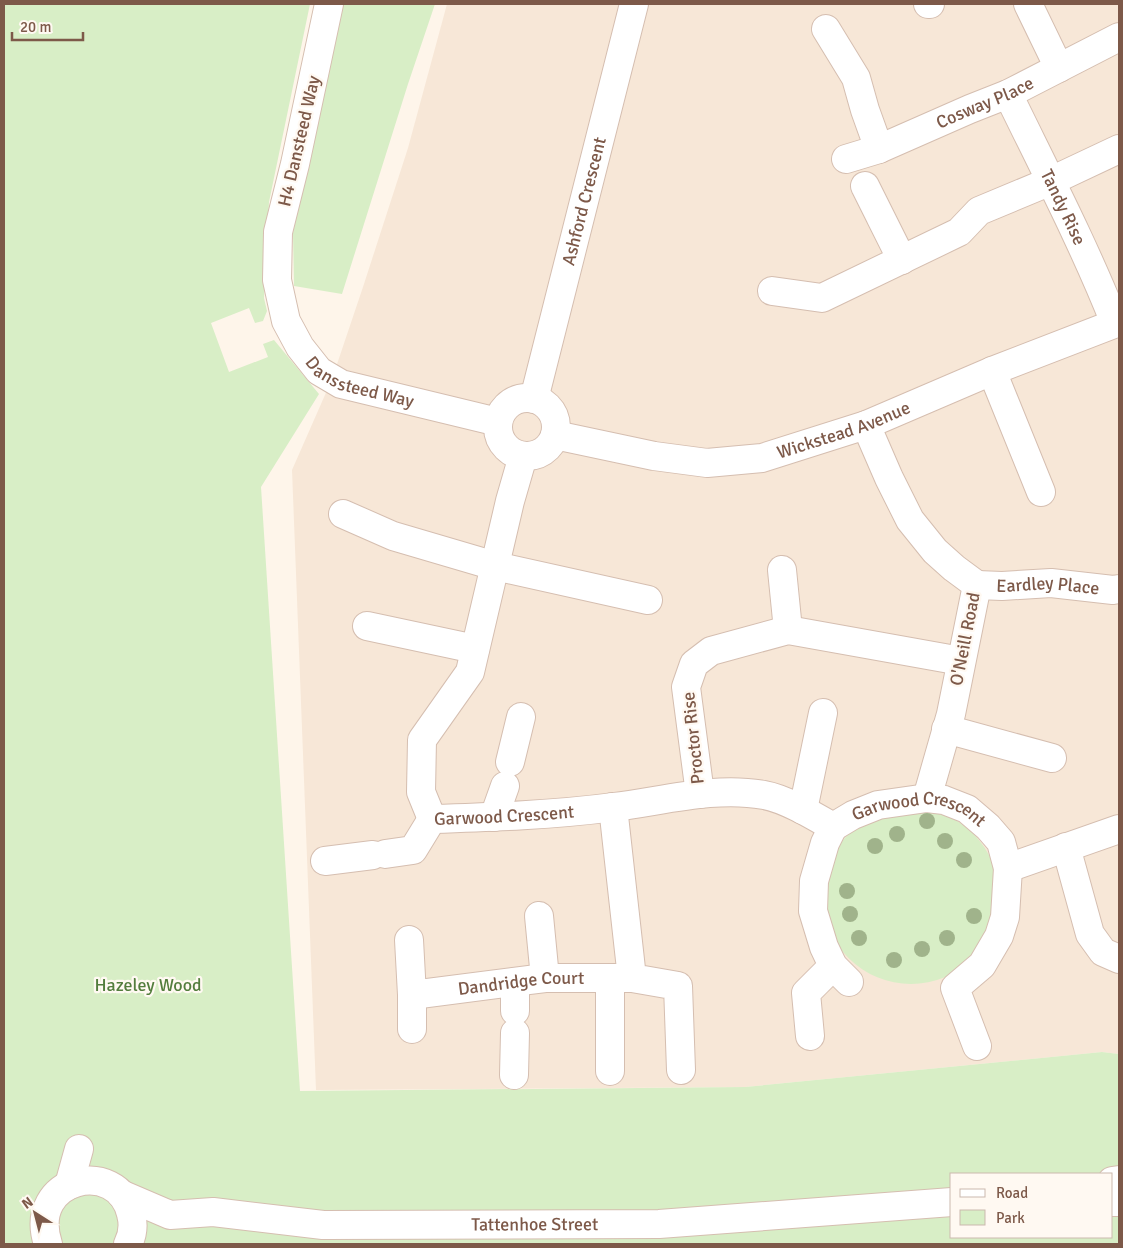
<svg xmlns="http://www.w3.org/2000/svg" width="1123" height="1248" viewBox="0 0 1123 1248" font-family="Signika,sans-serif">
<style>
.residential{fill:#f7e7d7}
.green{fill:#d8eec6;fill-rule:evenodd}
.lines{fill:none;stroke-linecap:round;stroke-linejoin:round}
.minor-casing{stroke:#d5beb0;stroke-width:30}
.minor{stroke:#fff;stroke-width:28}
.tree{fill:#a0b38b}
.labels{text-anchor:middle;stroke-width:4.5;stroke-linejoin:round;paint-order:stroke}
.street-label{font-size:18px;fill:#7d5949;stroke:#fff9f2}
.park-label{font-size:18px;fill:#537d3d;stroke:#fff9f2}
</style>
<rect width="100%" height="100%" fill="#fef5ea"/>
<!-- residential -->
<path class="residential" d="M447,4H1119V1054L1102,1052L745,1087L316,1090L292,470L332,379L363,287L408,148Z"/>
<!-- green -->
<path class="green" d="M4,4H310L269,202L264,298L267,311L263,321L255,323L249,308L211,323L229,372L268,357L263,344L274,340L319,394L261,487L300,1091L745,1087L1102,1052L1119,1054V1244H4ZM952,1174H1112V1237H952Z
M343,4H435L408,84L342,294L294,286L293,233Z
M823 896a88 88 0 1 1 176 0a88 88 0 1 1-176 0Z"/>
<g class="lines">
<defs>
<g id="minor">
<path id="s1" d="M329,4L295,164L278,232L277,280L286,321L300,347L319,371L341,384L498,422"/>
<path d="M928,4H930"/>
<path d="M1028,4L1059,68"/>
<path d="M826,29L856,78L865,110L879,149"/>
<path id="s2" d="M1008,94C1045,170 1084,245 1115,323"/>
<path id="s3" d="M846,159L879,149L970,109L1008,94L1119,37"/>
<path d="M865,186L902,260"/>
<path d="M772,291L822,298L959,232L979,211L1051,181L1119,149"/>
<path d="M992,371L1041,492"/>
<circle cx="527" cy="427" r="29"/>
<path id="s4" d="M534,399L634,4"/>
<path d="M866,425L889,478L910,520L935,551L954,568L977,585L951,714L927,798"/>
<path id="s5" d="M555,435L654,456L707,463L762,458L866,425L992,371L1119,322"/>
<path id="s6" d="M523,456L510,501L470,672L422,740L421,792L432,819C493,817 553,815 614,807C663,801 715,786 764,795C786,799 814,816 833,827L853,815L878,805L927,798L944,800L967,809L988,827L1001,842L1008,868L1119,829"/>
<path d="M343,514L393,536L495,566L648,600"/>
<path d="M782,570L788,630"/>
<path id="s7" d="M977,585L1002,586L1051,583L1113,590L1119,589"/>
<path d="M367,626L475,649"/>
<path d="M946,729L1052,758"/>
<path d="M510,762L521,717"/>
<path d="M700,794L686,687L694,664L711,651L788,630L961,661"/>
<path d="M613,807L632,978L678,986L681,1070"/>
<path d="M803,810L823,713"/>
<path d="M494,817L505,786"/>
<path d="M833,827L825,843L814,881L813,911L824,947L833,966L849,982"/>
<path d="M1066,847L1090,934L1103,952L1119,959"/>
<path d="M385,854L413,850L432,819"/>
<path d="M325,861L373,855"/>
<path d="M539,916L545,978"/>
<path id="s8" d="M409,940L412,995L545,978H632"/>
<path d="M515,982V1011"/>
<path d="M412,995V1029"/>
<path d="M810,1036L806,993L833,966"/>
<path d="M977,1046L955,988L982,965L999,936L1005,917L1008,868"/>
<path d="M610,1071V978"/>
<path d="M514,1075L515,1033"/>
<path d="M1112,1181L1119,1180"/>
<path d="M69,1185L79,1149"/>
<path id="s9" d="M121,1194L170,1215L213,1212L323,1225L659,1224L952,1202"/>
<path d="M1112,1202H1119"/>
<path d="M48,1244C26,1177 118,1157 131,1214C134,1225 133,1234 128,1244"/>
</g>
</defs>
<!-- minor casing -->
<use href="#minor" class="minor-casing"/>
<!-- minor -->
<use href="#minor" class="minor"/>
</g>
<!-- trees -->
<g class="tree">
<circle cx="927" cy="821" r="8"/>
<circle cx="897" cy="834" r="8"/>
<circle cx="945" cy="841" r="8"/>
<circle cx="875" cy="846" r="8"/>
<circle cx="964" cy="860" r="8"/>
<circle cx="847" cy="891" r="8"/>
<circle cx="850" cy="914" r="8"/>
<circle cx="974" cy="916" r="8"/>
<circle cx="859" cy="938" r="8"/>
<circle cx="947" cy="938" r="8"/>
<circle cx="922" cy="949" r="8"/>
<circle cx="894" cy="960" r="8"/>
</g>
<g class="labels">
<!-- street labels -->
<g class="street-label">
<text dy="6" stroke="none"><textPath href="#s3" startOffset="150">Cosway Place</textPath></text>
<text transform="translate(299 141) rotate(-77)" y="6">H4 Dansteed Way</text>
<text dy="6" stroke="none"><textPath href="#s4" startOffset="204">Ashford Crescent</textPath></text>
<text dy="6" stroke="none"><textPath href="#s2" startOffset="126">Tandy Rise</textPath></text>
<text dy="6" stroke="none"><textPath href="#s1" startOffset="426">Danssteed Way</textPath></text>
<text dy="6" stroke="none"><textPath href="#s5" startOffset="296">Wickstead Avenue</textPath></text>
<text dy="6" stroke="none"><textPath href="#s7" startOffset="71">Eardley Place</textPath></text>
<text transform="translate(965 639) rotate(-79)" y="6">O'Neill Road</text>
<text transform="translate(693 738) rotate(-96)" y="6">Proctor Rise</text>
<text dy="6" stroke="none"><textPath href="#s6" startOffset="459">Garwood Crescent</textPath></text>
<text dy="6" stroke="none"><textPath href="#s6" startOffset="890">Garwood Crescent</textPath></text>
<text dy="6" stroke="none"><textPath href="#s8" startOffset="165">Dandridge Court</textPath></text>
<text dy="6" stroke="none"><textPath href="#s9" startOffset="419">Tattenhoe Street</textPath></text>
</g>
<!-- park labels -->
<g class="park-label">
<text x="148" y="991">Hazeley Wood</text>
</g>
</g>
<!-- border -->
<rect width="1123" height="1248" fill="none" stroke="#7d5949" stroke-width="10"/>
<!-- legend -->
<rect x="950" y="1173" width="162" height="65" fill="#fff9f2" stroke="#cbb9ae"/>
<rect x="960" y="1189" width="25" height="8" fill="#ffffff" stroke="#cbb9ae"/>
<text x="996" y="1198" font-size="15" fill="#7d5949">Road</text>
<rect x="960" y="1210" width="25" height="15" fill="#d8eec6" stroke="#cbb9ae"/>
<text x="996" y="1223" font-size="15" fill="#7d5949">Park</text>
<!-- north arrow -->
<g transform="translate(35 1213) rotate(324)" stroke="#fff9f2" stroke-width="4" paint-order="stroke">
<path d="M0-4L9 19L0 12L-9 19Z" fill="#7d5949"/>
<text y="-8" font-size="14" font-weight="bold" text-anchor="middle" fill="#7d5949">N</text>
</g>
<!-- scale -->
<path d="M12 32v8h71v-8" fill="none" stroke="#7d5949" stroke-width="2.5"/>
<text x="20" y="32" font-size="15" fill="#7d5949" stroke="#fff9f2" stroke-width="4" paint-order="stroke">20 m</text>
</svg>
